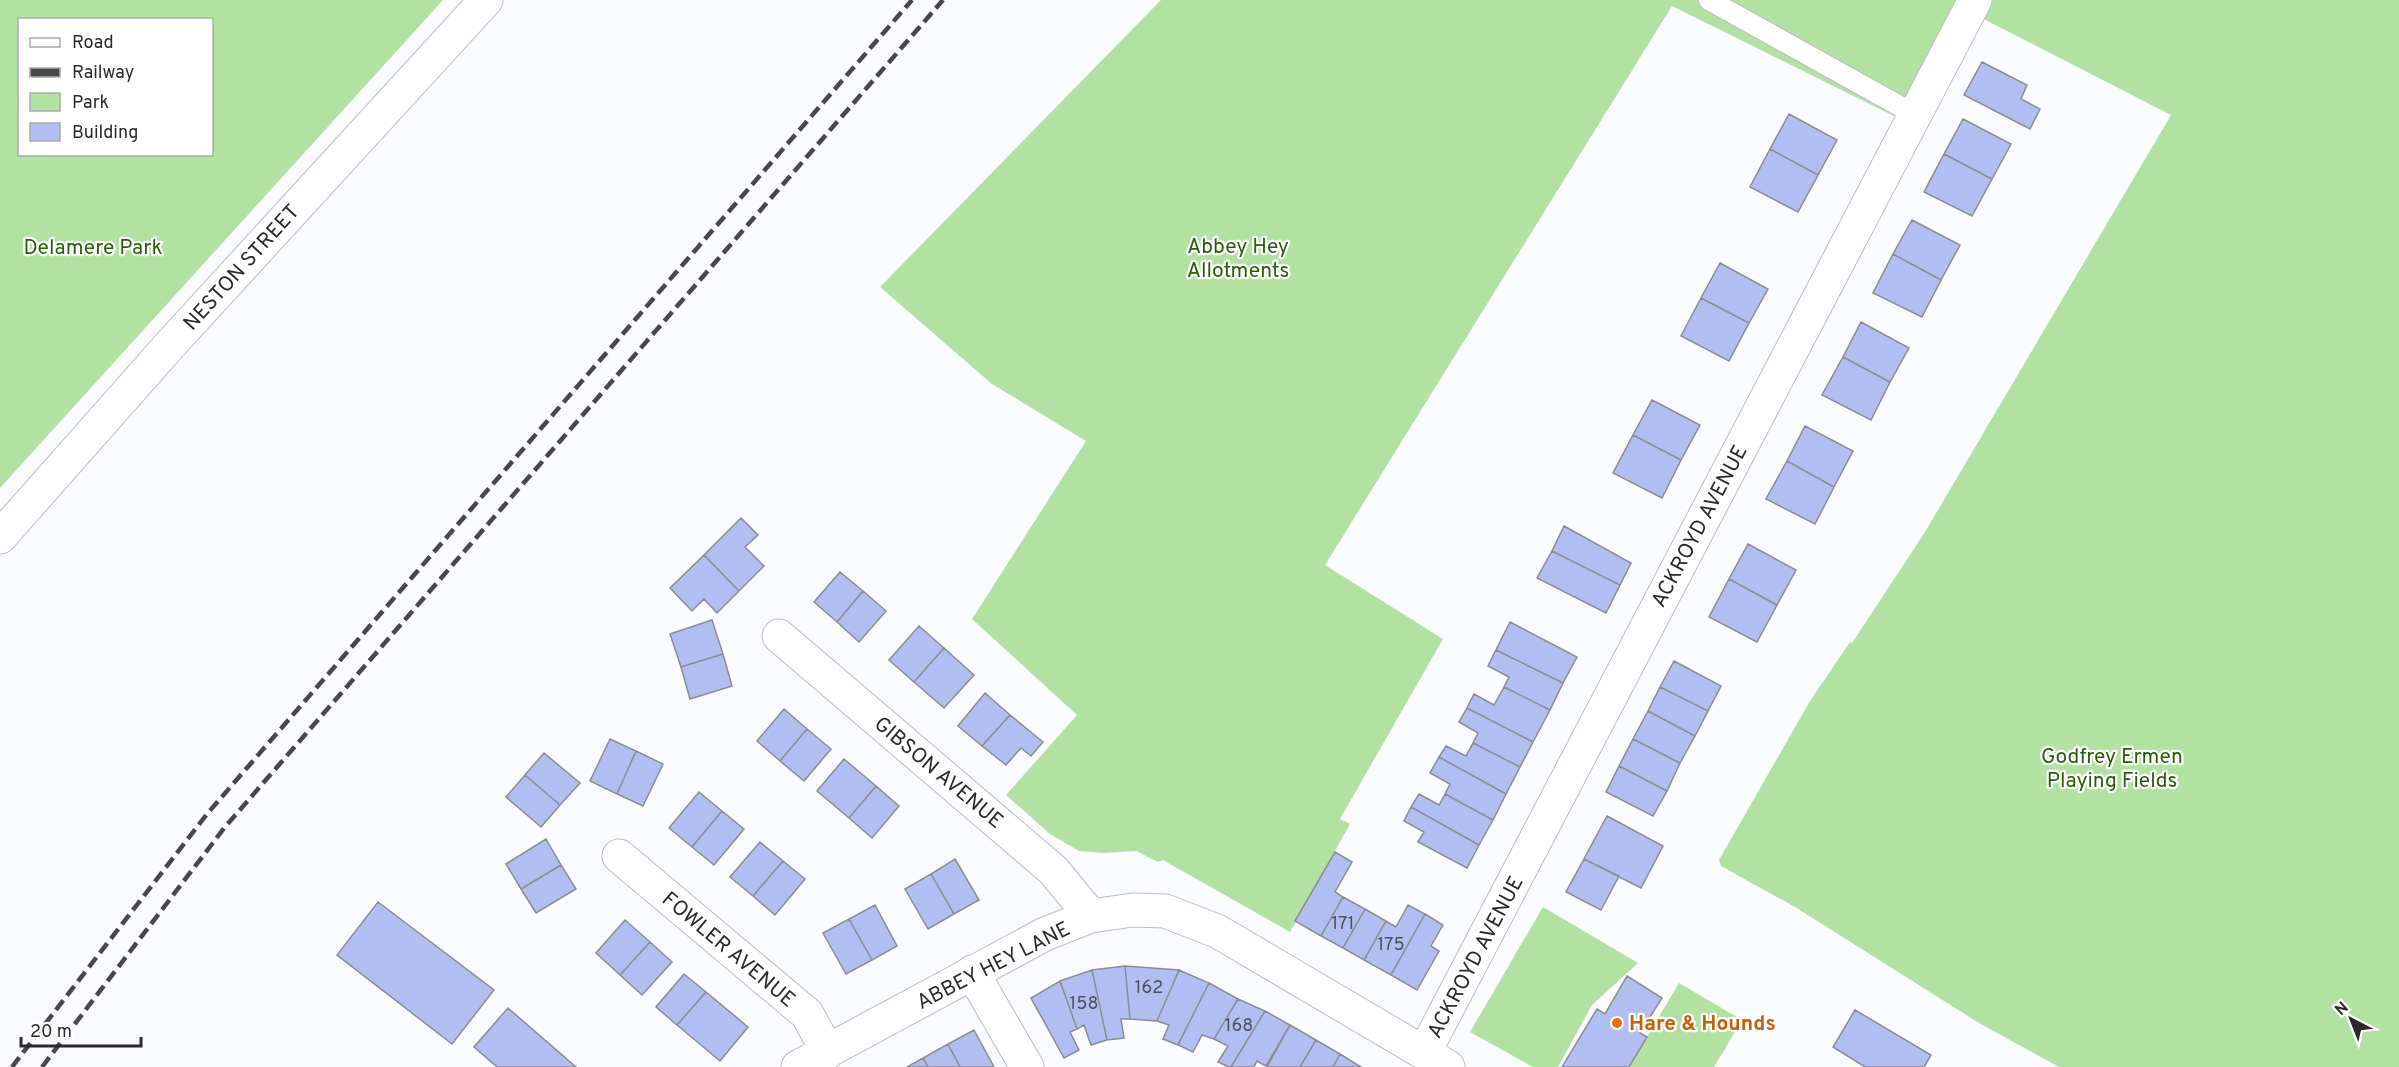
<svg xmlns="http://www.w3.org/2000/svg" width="2399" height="1067" viewBox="0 0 2399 1067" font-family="Overpass,sans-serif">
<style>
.green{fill:#b2e1a2;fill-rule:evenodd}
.building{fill:#b2bef2;stroke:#8b8d92;stroke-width:1.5}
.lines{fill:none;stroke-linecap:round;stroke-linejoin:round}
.service-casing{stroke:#bbbcc2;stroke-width:22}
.minor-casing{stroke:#bbbcc2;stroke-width:35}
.service{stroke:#fff;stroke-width:20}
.minor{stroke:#fff;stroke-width:33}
.rail{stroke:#48484a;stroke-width:4.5;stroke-dasharray:12 6;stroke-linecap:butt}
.food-dot{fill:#e8710a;stroke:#fff;stroke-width:2}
.labels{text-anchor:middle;stroke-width:4.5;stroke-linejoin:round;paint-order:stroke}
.number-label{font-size:18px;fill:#4c4f5e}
.park-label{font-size:21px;fill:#285e09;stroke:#fff}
.street-label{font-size:21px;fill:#2a2a2c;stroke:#fff}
.food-label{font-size:21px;font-weight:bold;fill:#c56008;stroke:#fff;text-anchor:start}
</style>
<rect width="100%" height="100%" fill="#fafbfe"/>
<!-- green -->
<path class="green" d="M0,0H443L0,488ZM20,20H212V154H20Z
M1161,0H2399V1067H2059L1979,1023L1795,907L1721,866L1719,860L1810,701L1850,642L1852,643L1925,532L2171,115L1964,9L1904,121L1672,6L1325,565L1443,639L1340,819L1350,824L1290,932L1163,860L1158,862L1136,851L1104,853L1079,851L1050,834L1006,795L1077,715L972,619L1086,441L992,384L880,287Z
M1543,907L1638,963L1592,1005L1558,1067H1533L1470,1032Z
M1679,983L1742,1020L1714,1067H1629Z"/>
<!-- building -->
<path class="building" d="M1982,62L2027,85L2021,99L2040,109L2030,129L1964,95Z
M1789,114L1837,140L1818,175L1770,149Z
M1963,119L2011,144L1992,179L1944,154Z
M1770,149L1818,175L1798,212L1750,187Z
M1944,154L1992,179L1972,216L1924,192Z
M1912,220L1960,245L1941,280L1893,254Z
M1893,254L1941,280L1922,317L1873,293Z
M1720,263L1768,289L1749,323L1701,298Z
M1701,298L1749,323L1729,361L1681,336Z
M1861,322L1909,348L1890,382L1843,357Z
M1843,357L1890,382L1871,420L1822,395Z
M1652,400L1700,425L1681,460L1633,435Z
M1805,426L1853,451L1834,487L1787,461Z
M1633,435L1681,460L1662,498L1613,473Z
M1787,461L1834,487L1815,524L1766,499Z
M741,518L758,535L745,547L764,566L739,591L704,555Z
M1564,526L1631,563L1620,585L1552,551Z
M1748,544L1796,570L1777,605L1729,579Z
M1552,551L1620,585L1606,613L1537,578Z
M704,555L739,591L717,613L704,599L692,611L670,588Z
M840,572L863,591L837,622L814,602Z
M1729,579L1777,605L1757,642L1709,617Z
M863,591L886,611L859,642L837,622Z
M712,620L723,654L681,667L670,634Z
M1510,622L1577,657L1563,683L1496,650Z
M919,626L944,648L914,682L889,660Z
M944,648L974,675L944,708L914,682Z
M1496,650L1563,683L1550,710L1504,687L1509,677L1488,666Z
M723,654L732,686L690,699L681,667Z
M1674,661L1721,686L1708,711L1660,687Z
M1504,687L1550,710L1533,742L1467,708L1474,694L1494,705Z
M1660,687L1708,711L1695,736L1648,711Z
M985,693L1010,715L982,746L958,726Z
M1467,708L1533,742L1520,767L1473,743L1478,733L1459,722Z
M784,709L807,729L780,761L757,741Z
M1648,711L1695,736L1680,763L1633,739Z
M1010,715L1043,742L1031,756L1021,748L1006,765L982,746Z
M807,729L831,749L804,781L780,761Z
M610,739L636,751L617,794L590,781Z
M1633,739L1680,763L1667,791L1619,766Z
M1473,743L1520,767L1506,794L1439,757L1446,746L1466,756Z
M636,751L663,764L643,806L617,794Z
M544,753L580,783L560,805L525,775Z
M1439,757L1506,794L1493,820L1445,794L1450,784L1430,773Z
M844,759L876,786L849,818L817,791Z
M1619,766L1667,791L1653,816L1606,792Z
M525,775L560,805L541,827L506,797Z
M876,786L899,806L872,838L849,818Z
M699,792L722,811L692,847L669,828Z
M1419,794L1439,805L1445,794L1493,820L1479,845L1411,807Z
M1411,807L1479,845L1467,868L1418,842L1424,832L1404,821Z
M722,811L744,829L714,865L692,847Z
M1607,816L1663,846L1641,888L1584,859Z
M546,839L561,865L521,889L506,864Z
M760,842L783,861L753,896L730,877Z
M1335,852L1352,862L1335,892L1343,897L1321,936L1295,921Z
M955,859L979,900L954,914L931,874Z
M1584,859L1619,876L1601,910L1566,892Z
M783,861L805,879L775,915L753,896Z
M561,865L576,889L536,913L521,889Z
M931,874L954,914L928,929L905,889Z
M1343,897L1365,909L1343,948L1321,936Z
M378,902L494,990L452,1044L337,955Z
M875,905L897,946L872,960L849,919Z
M1408,905L1425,914L1391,975L1364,960L1386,921L1396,927Z
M1365,909L1386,921L1364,960L1343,948Z
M1425,914L1443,925L1431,946L1439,951L1417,990L1391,975Z
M849,919L872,960L846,974L823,933Z
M625,920L650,942L620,975L596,953Z
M650,942L672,962L642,995L620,975Z
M1125,966L1130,1019H1121L1124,1038L1107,1040L1092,970Z
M1125,966L1179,970L1157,1021L1130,1019Z
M1092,970L1107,1040L1091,1045L1084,1025L1077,1029L1060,981Z
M1179,970L1209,983L1178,1045L1163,1039L1169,1025L1157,1021Z
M684,974L706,992L677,1025L656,1007Z
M1627,976L1662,998L1640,1033L1647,1037L1629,1067H1562L1597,1009L1605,1014Z
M1060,981L1077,1029L1070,1032L1079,1050L1064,1058L1031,998Z
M1209,983L1238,999L1214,1039L1202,1035L1193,1052L1178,1045Z
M706,992L748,1027L720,1061L677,1025Z
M1238,999L1265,1011L1231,1067H1229L1218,1062L1228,1046L1214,1039Z
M508,1008L576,1067H497L474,1047Z
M1855,1010L1931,1055L1924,1067H1865L1833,1047Z
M1265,1011L1290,1025L1266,1066L1257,1061L1254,1067H1231Z
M1290,1025L1316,1040L1300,1067H1267Z
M974,1030L994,1067H960L948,1044Z
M1316,1040L1340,1054L1333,1067H1300Z
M948,1044L960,1067H928L923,1058Z
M1340,1054L1361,1067H1333Z
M923,1058L928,1067H907Z"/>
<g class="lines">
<defs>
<path id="service" d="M1709,0L1914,114"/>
<path id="minor" d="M0,537L169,346L486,0
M779,636L1053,870L1091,916
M619,856L807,1014L828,1052
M972,972L1027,1067
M1424,1053L1975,0
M798,1067L1045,934L1091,916L1133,910L1165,911L1217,931L1448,1067"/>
</defs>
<!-- service casing -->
<use href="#service" class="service-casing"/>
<!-- minor casing -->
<use href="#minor" class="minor-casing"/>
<!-- service -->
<use href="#service" class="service"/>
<!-- minor -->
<use href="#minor" class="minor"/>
<!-- rail -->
<path class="rail" d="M12,1067L207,814L912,0
M42,1067L225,827L943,0"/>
</g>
<!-- markers -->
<circle class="food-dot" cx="1617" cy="1023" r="6"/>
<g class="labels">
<!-- number labels -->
<g class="number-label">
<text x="1343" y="929">171</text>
<text x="1391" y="950">175</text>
<text x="1149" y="993">162</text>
<text x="1084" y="1009">158</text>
<text x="1239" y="1031">168</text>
</g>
<!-- park labels -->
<g class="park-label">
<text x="1238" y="253">Abbey Hey<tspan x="1238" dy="24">Allotments</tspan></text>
<text x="93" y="254">Delamere Park</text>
<text x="2112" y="763">Godfrey Ermen<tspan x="2112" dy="24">Playing Fields</tspan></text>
</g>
<!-- street labels -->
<g class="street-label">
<text transform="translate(241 267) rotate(-48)" y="7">NESTON STREET</text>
<text transform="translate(1699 526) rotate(-62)" y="7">ACKROYD AVENUE</text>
<text transform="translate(939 772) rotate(40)" y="7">GIBSON AVENUE</text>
<text transform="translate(729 949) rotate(40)" y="7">FOWLER AVENUE</text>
<text transform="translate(1475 957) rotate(-62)" y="7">ACKROYD AVENUE</text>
<text transform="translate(993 965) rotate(-27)" y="7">ABBEY HEY LANE</text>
</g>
<!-- food labels -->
<g class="food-label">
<text x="1629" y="1030">Hare &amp; Hounds</text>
</g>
</g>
<!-- legend -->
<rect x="18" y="18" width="195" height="138" fill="#ffffff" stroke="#aaaaab" stroke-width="1.5"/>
<rect x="30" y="38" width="30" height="9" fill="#ffffff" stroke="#aaaaab" stroke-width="1.5"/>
<text x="72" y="48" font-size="18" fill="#2a2a2c">Road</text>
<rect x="30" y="68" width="30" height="9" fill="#48484a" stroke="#aaaaab" stroke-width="1.5"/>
<text x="72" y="78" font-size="18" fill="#2a2a2c">Railway</text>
<rect x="30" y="93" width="30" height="18" fill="#b2e1a2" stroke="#aaaaab" stroke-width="1.5"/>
<text x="72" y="108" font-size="18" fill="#2a2a2c">Park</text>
<rect x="30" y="123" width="30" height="18" fill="#b2bef2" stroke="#aaaaab" stroke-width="1.5"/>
<text x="72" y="138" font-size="18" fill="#2a2a2c">Building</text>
<!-- north arrow -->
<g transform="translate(2351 1019) rotate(318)" stroke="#ffffff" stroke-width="4.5" paint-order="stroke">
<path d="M0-4.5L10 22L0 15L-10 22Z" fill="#2a2a2c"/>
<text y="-9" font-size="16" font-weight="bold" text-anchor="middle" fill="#2a2a2c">N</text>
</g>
<!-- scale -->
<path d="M21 1037v9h120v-9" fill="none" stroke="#2a2a2c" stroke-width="3"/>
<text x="30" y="1037" font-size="18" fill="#2a2a2c" stroke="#ffffff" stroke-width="4.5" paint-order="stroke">20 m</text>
</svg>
